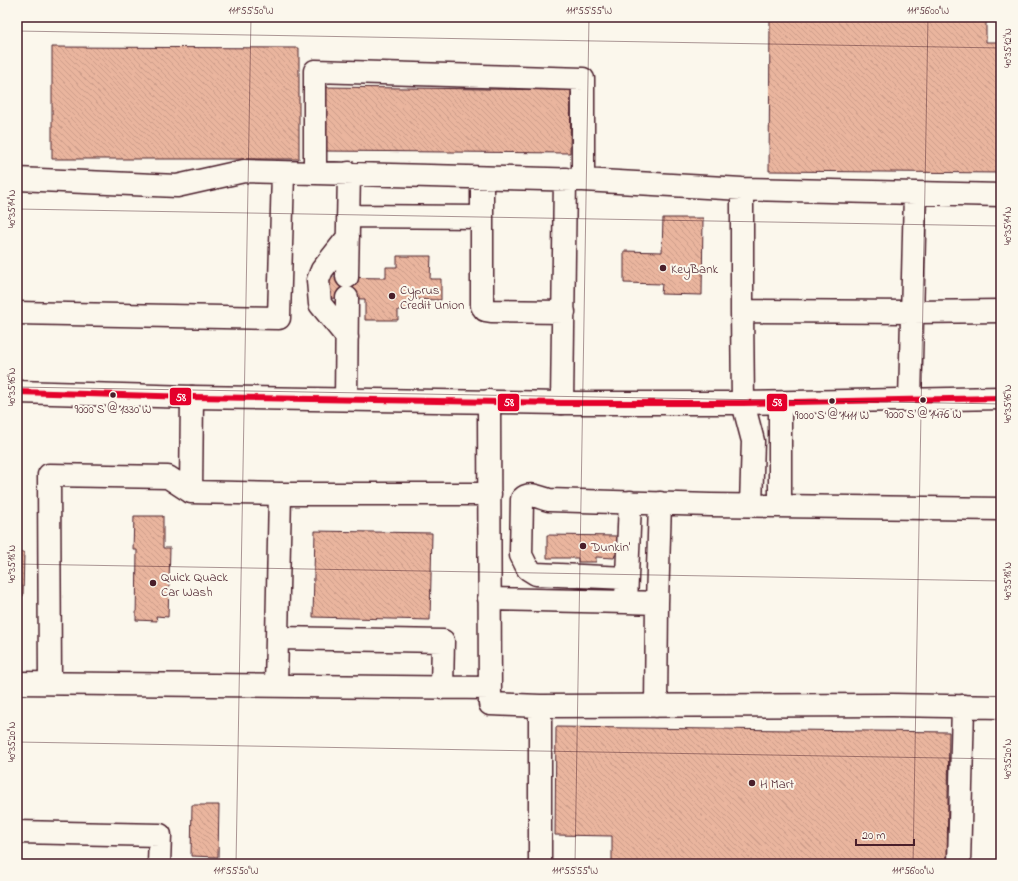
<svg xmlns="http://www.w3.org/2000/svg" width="1018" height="881" viewBox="0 0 1018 881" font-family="'Indie Flower',sans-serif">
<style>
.building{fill:url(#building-back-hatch);stroke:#4a1f2b}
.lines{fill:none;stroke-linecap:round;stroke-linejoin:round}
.minor-casing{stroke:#4a1f2b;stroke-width:25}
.major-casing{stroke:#4a1f2b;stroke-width:25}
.minor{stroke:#fbf7ec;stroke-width:22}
.major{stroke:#fbf7ec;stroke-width:22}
.bus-1-casing{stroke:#fbf7ec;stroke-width:9}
.bus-1{stroke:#e4002b;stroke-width:6}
.ticks{fill:none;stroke:#4a1f2b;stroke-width:1;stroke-opacity:0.45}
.poi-dot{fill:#4a1f2b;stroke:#fbf7ec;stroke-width:1.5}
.labels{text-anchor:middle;stroke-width:4;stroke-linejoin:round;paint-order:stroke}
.bus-label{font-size:12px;fill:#4a1f2b;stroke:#fbf7ec}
.poi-label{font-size:13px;fill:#4a1f2b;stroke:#fbf7ec;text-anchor:start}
.line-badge{stroke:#fbf7ec;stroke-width:1.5}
.badge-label{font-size:11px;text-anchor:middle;font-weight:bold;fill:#fff}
.neatline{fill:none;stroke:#4a1f2b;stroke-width:1.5}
.ticks-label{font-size:10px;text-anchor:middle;fill:#4a1f2b}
</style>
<defs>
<pattern id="building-back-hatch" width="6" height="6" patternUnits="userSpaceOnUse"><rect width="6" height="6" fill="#eab59e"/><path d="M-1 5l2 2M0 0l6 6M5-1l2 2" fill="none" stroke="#ca9b88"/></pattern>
</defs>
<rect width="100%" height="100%" fill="#fbf7ec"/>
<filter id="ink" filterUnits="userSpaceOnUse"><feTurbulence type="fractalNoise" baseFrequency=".025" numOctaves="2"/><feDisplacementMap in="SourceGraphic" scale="8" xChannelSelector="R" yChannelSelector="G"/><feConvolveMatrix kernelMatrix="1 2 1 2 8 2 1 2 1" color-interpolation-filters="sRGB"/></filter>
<g filter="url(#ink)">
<!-- building -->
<path class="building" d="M770,17H986V42H1001V173L769,171Z
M52,47L299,48V159H52Z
M324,87L571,90L570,153L324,151Z
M663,218H703L702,295L661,294L662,284L624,283V251L662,252Z
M397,256H431L430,279H441V300L409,299L408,310H398V320H365V299L323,298V277L386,278V267H397Z
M17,469H19V499H17Z
M134,516H163V548H170L168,617L156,616L157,621L136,620L137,550H133Z
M315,531L432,533L430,620L313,617Z
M547,535L618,536V555H615L614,558L596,557V562H578V558H547Z
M17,552H24L23,596H17Z
M556,727L949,732L947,864H612V836L555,835Z
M192,805H219L218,857L191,856Z"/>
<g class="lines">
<defs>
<path id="minor" d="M315,173V71L583,79V180
M482,178V306L485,310L491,311L564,312
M17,179L177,186L244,171L583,180L742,189L1001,195
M742,189V311
M348,216L481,217
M347,277L349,173
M17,313L279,318L283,173
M347,337L320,304L318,280L322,270L348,237
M346,399L347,298
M489,401L490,704L540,706L892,705L1001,707
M910,401L915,194
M562,403L565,179
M780,403V505
M191,492L280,494L276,686
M280,494H490
M751,505L753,441L743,403L742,311L913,312L1001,311
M627,578L536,574L528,569L521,555L522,499C529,491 540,498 549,500L710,505L1001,509
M489,599L626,602L630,502
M626,602L657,603L660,503
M277,638L443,641L442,688
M17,683L490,688
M50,683L49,475L168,477L191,492L192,397
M656,706L657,603
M17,832L160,835L159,864
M540,864V706
M959,864L963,706"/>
<path id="major" d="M17,392L192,397L562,403H743L1001,398"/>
</defs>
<!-- minor casing -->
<use href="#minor" class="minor-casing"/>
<!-- major casing -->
<use href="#major" class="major-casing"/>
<!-- minor -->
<use href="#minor" class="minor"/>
<!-- major -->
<use href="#major" class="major"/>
<defs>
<path id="bus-1" d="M17,392L192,397L562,403H743L1001,398"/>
</defs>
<!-- bus-1 casing -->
<use href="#bus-1" class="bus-1-casing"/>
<!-- bus-1 -->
<use href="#bus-1" class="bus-1"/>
</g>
</g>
<!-- ticks -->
<path class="ticks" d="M17,31L1001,48M17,209L1001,226M17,387L1001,404M17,564L1001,581M17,742L1001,759M236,864L251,17M575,864L589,17M913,864L928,17"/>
<!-- markers -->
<g class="poi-dot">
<circle cx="663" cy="268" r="4"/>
<circle cx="392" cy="296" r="4"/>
<circle cx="113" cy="395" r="3.5"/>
<circle cx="923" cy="400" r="3.5"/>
<circle cx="832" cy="401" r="3.5"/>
<circle cx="583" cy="546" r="4"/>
<circle cx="153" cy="583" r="4"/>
<circle cx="752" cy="783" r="4"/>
</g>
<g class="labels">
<!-- bus labels -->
<g class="bus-label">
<text x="113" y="413">9000 S @ 1330 W</text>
<text x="923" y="418">9000 S @ 1476 W</text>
<text x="832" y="419">9000 S @ 1411 W</text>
</g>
<!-- poi labels -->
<g class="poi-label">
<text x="671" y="273">KeyBank</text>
<text x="400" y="294">Cyprus<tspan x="400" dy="15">Credit Union</tspan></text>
<text x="591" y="551">Dunkin'</text>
<text x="161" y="581">Quick Quack<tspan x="161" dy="15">Car Wash</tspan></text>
<text x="760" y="788">H Mart</text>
</g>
</g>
<g class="line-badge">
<rect x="169" y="387" width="23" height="19" rx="4" fill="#e4002b"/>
<rect x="497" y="393" width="23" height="19" rx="4" fill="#e4002b"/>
<rect x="766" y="393" width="22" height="19" rx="4" fill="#e4002b"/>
</g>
<g class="badge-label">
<text x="181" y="401">58</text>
<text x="509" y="406">58</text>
<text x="777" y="406">58</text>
</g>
<!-- margin -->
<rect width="1018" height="881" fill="none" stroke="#fbf7ec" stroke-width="44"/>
<!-- scale -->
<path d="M856 839v6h58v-6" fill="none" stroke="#4a1f2b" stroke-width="2"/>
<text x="862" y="839" font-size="12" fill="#4a1f2b" stroke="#fbf7ec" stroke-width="3" paint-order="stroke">20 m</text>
<rect x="22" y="22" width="974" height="837" class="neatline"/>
<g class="ticks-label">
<text x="251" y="14">111°55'50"W</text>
<text x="589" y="14">111°55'55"W</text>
<text x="928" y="14">111°56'00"W</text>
<text transform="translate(1007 48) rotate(-90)" y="4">40°35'12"N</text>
<text transform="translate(11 209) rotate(-90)" y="4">40°35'14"N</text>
<text transform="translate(1007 226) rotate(-90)" y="4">40°35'14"N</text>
<text transform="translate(11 387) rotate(-90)" y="4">40°35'16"N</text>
<text transform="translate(1007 404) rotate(-90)" y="4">40°35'16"N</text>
<text transform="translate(11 564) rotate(-90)" y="4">40°35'18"N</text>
<text transform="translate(1007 581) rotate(-90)" y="4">40°35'18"N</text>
<text transform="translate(11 742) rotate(-90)" y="4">40°35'20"N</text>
<text transform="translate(1007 759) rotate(-90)" y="4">40°35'20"N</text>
<text x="236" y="874">111°55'50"W</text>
<text x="575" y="874">111°55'55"W</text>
<text x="913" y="874">111°56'00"W</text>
</g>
</svg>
